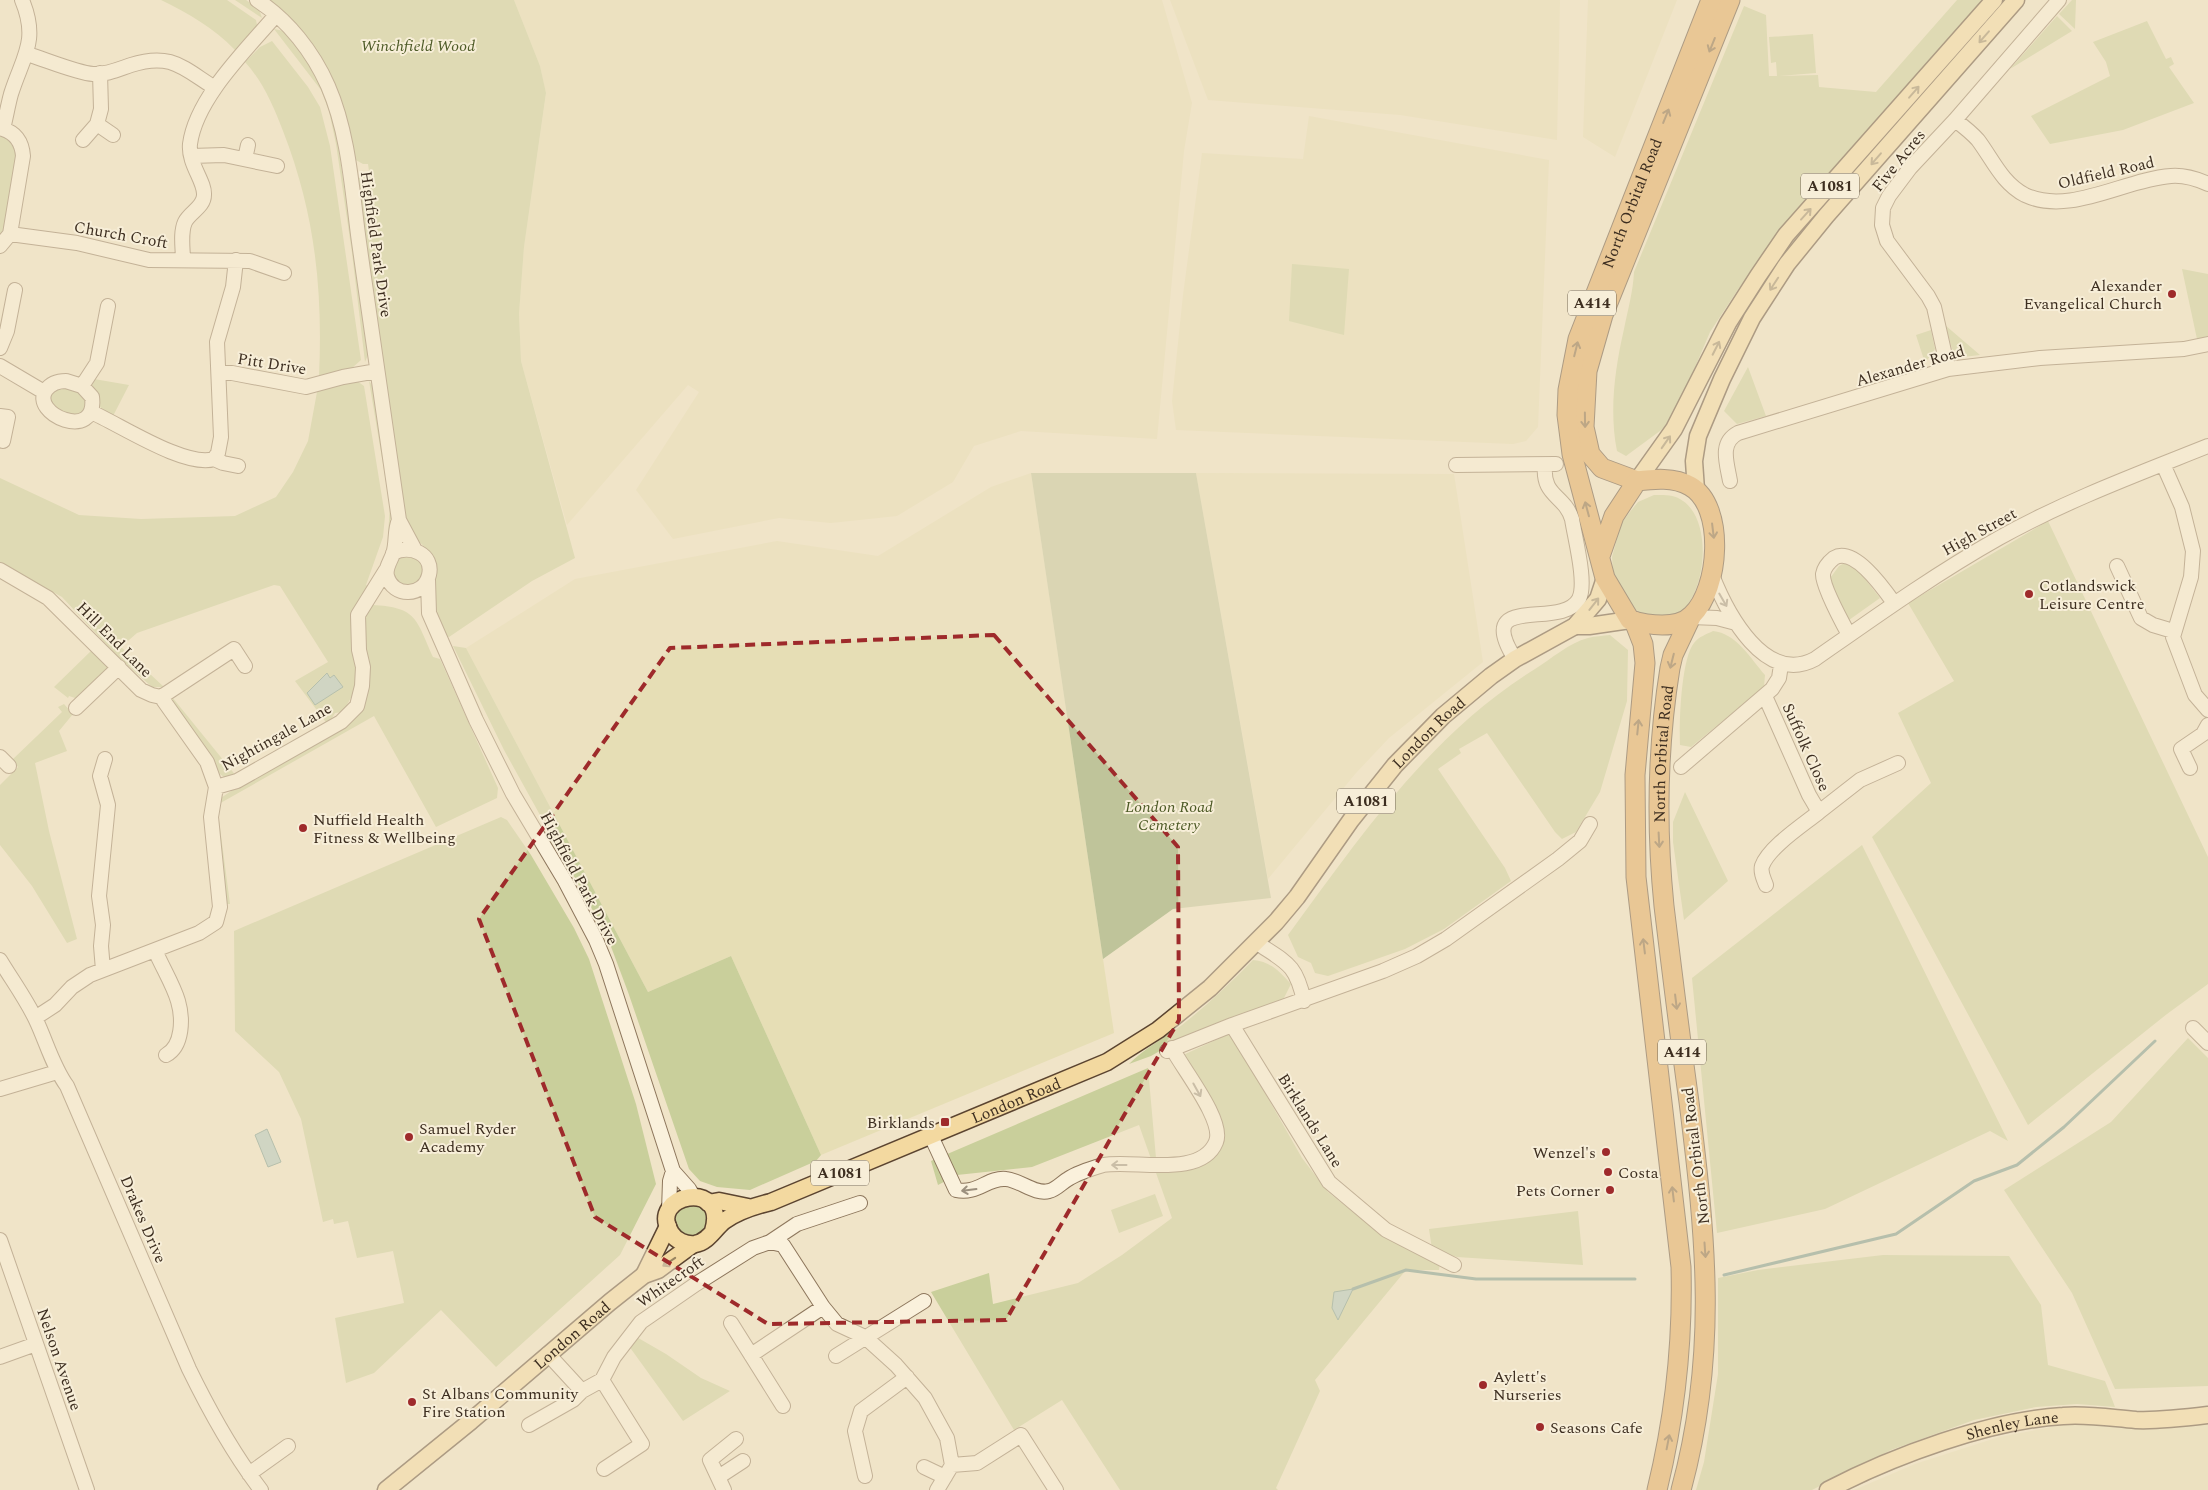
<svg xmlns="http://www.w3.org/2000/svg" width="2208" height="1490" viewBox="0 0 2208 1490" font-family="Spectral,serif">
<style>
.farmland{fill:#e6deb5}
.green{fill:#c9cf9b}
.cemetery{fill:#bfc49a}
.water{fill:#a9c4bc;stroke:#6f938a}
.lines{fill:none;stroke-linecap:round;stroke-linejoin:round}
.stream{stroke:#6f938a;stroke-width:3}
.minor-casing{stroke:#8d765c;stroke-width:16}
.major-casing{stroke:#5b4430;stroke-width:19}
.highway-casing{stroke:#5b4430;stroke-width:21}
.minor{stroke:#faf1dc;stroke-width:14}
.major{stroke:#f3d9a0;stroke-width:16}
.highway{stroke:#e0a458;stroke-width:19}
.oneway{stroke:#988460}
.oneway2{stroke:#7e5d36}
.oneway3{stroke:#9c907e}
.marked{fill:none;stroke:#9e2a2b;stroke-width:4;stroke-dasharray:10 6;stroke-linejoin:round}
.poi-dot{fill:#9e2a2b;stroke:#f7eed8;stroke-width:2}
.labels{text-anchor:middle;stroke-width:4;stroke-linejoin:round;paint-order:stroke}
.shield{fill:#f7eed8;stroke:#756857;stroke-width:1}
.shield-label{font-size:15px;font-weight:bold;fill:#3d2e20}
.park-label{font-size:16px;font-style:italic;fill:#4d5a26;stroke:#f7eed8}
.street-label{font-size:16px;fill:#3d2e20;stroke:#f7eed8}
.poi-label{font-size:16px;fill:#3d2e20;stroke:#f7eed8;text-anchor:start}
</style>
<rect width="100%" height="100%" fill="#f0e4c8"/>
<!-- farmland -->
<path class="farmland" d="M514,0H1162L1192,103L1184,151L1157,439L1021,431L974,446L953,482L897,516L831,523L779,518L673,539L636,490L699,392L688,385L567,525L521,361L519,314L524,247L546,94L540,66Z
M1170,0H1560L1557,140L1400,115L1208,100Z
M1588,0H1677L1615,157L1583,137Z
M1309,116L1549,160L1538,427L1526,441L1513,444L1176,430L1172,401L1183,295L1202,153L1303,159Z
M1031,473L1114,1033L821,1155L731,956L648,992L466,648L575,579L777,541L878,556L991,487Z
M1196,473L1454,474L1483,662L1389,738L1356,773L1268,879Z
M2084,1421L2208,1423V1490H1854L1915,1464L1999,1437Z"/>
<!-- green -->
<path class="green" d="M161,0H227L256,20L257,25L235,50C214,28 188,13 161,0Z
M235,0H246L259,9L262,18Z
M265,0H514L540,66L546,93L524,247L519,314L521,361L575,558L532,581L449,637L443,635L434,610L435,561L429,551L413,536L404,515L357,180L369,171L368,164H363L354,159L338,96Z
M1957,0H1984L1774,240L1737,291L1710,332L1685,391L1664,428L1626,456L1617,451C1609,411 1615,368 1624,329C1628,309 1633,292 1634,272L1744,6L1766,15L1769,76H1777L1776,62L1771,63L1769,37L1813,34L1816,73L1779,76L1818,75L1819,87L1876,92Z
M2072,0H2076L2075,29L2059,14Z
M2057,16L2072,31L2010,69Z
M2147,21L2166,59L2171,57L2174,64L2169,67L2194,103L2123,130L2050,144L2031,116L2110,76L2106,62L2093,42Z
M274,29L284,31C316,68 328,96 338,143L368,355L365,362L352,253L336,144L329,111L321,90Z
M272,41L308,87L320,107L330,146L361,360L352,368L319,377C323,290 315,213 283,131C273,105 263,82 245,62L260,47Z
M0,135C10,139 15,147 16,157L4,229L0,236Z
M1292,264L1349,269L1344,335L1289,321Z
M2182,269L2208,274V336L2197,339Z
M1945,325L1980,355L1963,357L1954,355Z
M1931,330L1935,349L1925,363L1916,335Z
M1748,367L1766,416L1737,424L1724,411Z
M94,379L129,385L113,416L100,407L98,397L92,385Z
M357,381L364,386L385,516L383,537L366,585L371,588L356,604L352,613V644L359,664L354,692L343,712L335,713L328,725L295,681L328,662L280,586L274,585L137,633L121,647L164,687H152L118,657L62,597L0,563V478L79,515L141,519L235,516L276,497L293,472L308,441L317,392L338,384Z
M369,381L372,385L375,392L392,517L390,535H388L390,506Z
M56,386L82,391L88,404L82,416L62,415L49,400Z
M1654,495C1664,495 1674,494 1683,501C1713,521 1707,596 1677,615C1670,619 1655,617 1646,618L1631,606L1613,572L1612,557L1621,524L1629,513L1638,502Z
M2048,521L2208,857V984L2167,1014L2028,1125L1872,837L1931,783L1898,713L1954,681L1908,603Z
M393 571a15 15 0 1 1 30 0a15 15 0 1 1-30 0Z
M1850,560L1880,598L1849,620L1828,581L1839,566Z
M372,605C417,607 416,619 433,657L440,659L498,788L497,798L436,827L374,716L217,805L230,904H224L215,802L237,787L345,723L366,691L369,663L362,640V622Z
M1713,631C1736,633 1751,659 1765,675L1764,687L1691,747L1680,745C1679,724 1681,659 1694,643C1698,637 1707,634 1713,631Z
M1610,635L1628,650L1627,701L1600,792L1576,832L1562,839L1555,832L1487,733L1459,749L1461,753L1438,769L1505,868L1511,881L1444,929L1405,949L1328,976L1315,973L1311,963L1298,957L1288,935C1360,837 1430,734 1535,669C1551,659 1569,643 1588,638C1595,636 1603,636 1610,635Z
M453,646L466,648L648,992L731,956L821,1155L816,1161L750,1190L717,1187L700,1181L689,1169L628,992L607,936L504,750Z
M92,650L109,667L108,670L78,699L69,696L68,698L54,687Z
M172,697L237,777H224L217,772L170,703Z
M64,704L73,714L59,731L67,751L35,763L49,831L77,939L67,943L32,886L0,845V785L18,767L12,760L62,712L58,707Z
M1685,792L1728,881L1684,920L1673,842V822Z
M501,817L507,820L531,855L574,928L589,959L636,1104L656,1184L620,1255L496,1367L441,1310L374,1373L346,1383L335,1318L404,1303L393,1251L357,1258L348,1221L334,1224L333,1219L323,1222L301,1119L279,1072L235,1031L234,931Z
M1862,845L2008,1141L1990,1131L1825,1209L1717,1233L1692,978Z
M1253,960C1270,961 1280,972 1291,984L1283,1000L1186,1036L1151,1056L1129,1064C1145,1048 1164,1038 1182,1025C1207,1005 1231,983 1253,960Z
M1231,1033L1302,1158L1328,1192L1359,1217L1411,1249L1440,1262L1439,1270H1406L1315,1380L1320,1391L1276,1488L1278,1490H1120L1062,1400L1014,1430L931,1292L989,1273L993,1304L1078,1283L1122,1255L1172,1218L1139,1125L1032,1167L957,1175L938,1185L931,1161L1148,1068L1156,1158L1163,1171L1210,1160L1220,1150L1223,1138L1181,1056Z
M2188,1038L2208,1058V1386L2115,1389L2072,1293L2004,1190L2111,1122Z
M1155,1194L1163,1216L1119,1233L1111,1210Z
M675 1220a17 17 0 1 1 34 0a17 17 0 1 1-34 0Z
M1578,1211L1583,1265L1457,1257L1432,1249L1429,1229Z
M1883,1255L2009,1256L2041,1305L2048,1365L2105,1381L2115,1407L2077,1404L2036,1407L1974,1420L1891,1450L1812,1490H1696L1704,1462L1718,1374V1278L1758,1270Z
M633,1335L666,1354L701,1378L730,1391L683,1421L626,1342Z"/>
<!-- cemetery -->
<path class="cemetery" d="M1031,473H1196L1271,898L1173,909L1103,959Z"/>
<!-- water -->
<path class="water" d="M327,673L330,678L334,675L343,687L315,705L307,693Z
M267,1129L281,1162L268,1167L255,1135Z
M1353,1289L1338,1320L1332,1308L1334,1292Z"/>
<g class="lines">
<!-- stream -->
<path class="stream" d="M1724,1275L1896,1234L1974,1181L2017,1165L2064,1127L2155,1041
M1353,1289L1406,1270L1476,1279H1635"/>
<defs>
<path id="minor" d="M257,0C288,20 313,52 328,86C349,134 352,191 359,242C372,335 386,428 399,520L415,550
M27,54C44,59 77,73 93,74C106,75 119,69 131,65C171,52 183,68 215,88
M1955,120C1963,126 1971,132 1978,140C1993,160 2002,183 2025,195C2070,216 2125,179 2171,176C2184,175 2197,179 2208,184
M97,124L113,135
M0,128L3,129C6,117 8,105 11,94C23,56 39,41 22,0
M83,140L97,124L101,109L100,73
M191,156L224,155L277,166
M245,159L248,145
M10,234L77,243L149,260L250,261L284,273
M0,246L10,234L23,156C22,143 16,133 3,129
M183,260C183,249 180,233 185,222C190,212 204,207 204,195C205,181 188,164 190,144C196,98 247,49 276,15
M0,348L7,331L15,290
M0,366L44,392
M1948,369L1934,307L1928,296L1887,241L1882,225L1883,208L1889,196L1910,168L1955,120L2059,0
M219,373H232L306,387L343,377L377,371
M66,381L82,386L92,397C98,443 29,414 46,390C51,383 58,381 66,381Z
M82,386L97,363L108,306
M91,412C119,424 185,468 214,459L223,463L238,466
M0,416L8,417L3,441
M214,459L218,453L221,437L217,342L233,287L236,260
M2163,464L2182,507L2193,551L2191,577L2173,637L2195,695L2208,710
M1456,465L1556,464
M1730,481C1727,463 1719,443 1738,433L1948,369L2040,358L2184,349L2208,344
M393,553C410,544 434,554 429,575C424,597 393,598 387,576C385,568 390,562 393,554C397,543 394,531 399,520
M2117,566L2141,618L2153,625L2173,631
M0,570L48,598L141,690L152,695L161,697L207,762L216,787L211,817L220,907L216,922L199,933L90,975L72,987L55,1005L35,1018
M1712,575C1727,613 1765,686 1815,659C1875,617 1935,574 1999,538C2065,501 2138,474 2208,446
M428,580L429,613L476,720L513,794L565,881L596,940L606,964L673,1171L689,1189L693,1196
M1691,617L1717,618L1736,623
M1849,635C1843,624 1822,585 1823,574C1824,568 1829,562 1834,558C1854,546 1884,589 1894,603
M1515,659C1472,591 1562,631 1579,599C1587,583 1575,539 1572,519C1564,494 1542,497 1545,465
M1765,696L1809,795L1819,812C1803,825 1769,847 1762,866C1760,873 1764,879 1766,885
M161,697L234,649L245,666
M76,708L119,667
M0,757L9,766
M1681,767L1772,689L1779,678L1781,665
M2190,768L2181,749L2203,734L2208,725
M216,787L237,781L341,722L357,706L362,686L363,667L359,650L358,615L386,570
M1819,812L1860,780L1898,763
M1257,943C1287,963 1296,964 1304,1001
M155,950C162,967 173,984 178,1001C183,1018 183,1046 166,1055
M0,960C12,980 26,999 36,1020C46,1041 53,1067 67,1086L189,1369C210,1412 232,1452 261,1490
M103,970L101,946L103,925L99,896L108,805L100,776L105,759
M1232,1025L1329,1182L1386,1230L1454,1265
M2193,1028L2208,1043
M1167,1051L1232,1025L1383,971L1417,956L1446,939L1558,859L1580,841L1590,824
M0,1089L57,1072
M931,1136L956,1190C977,1195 988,1177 1006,1179C1020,1180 1035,1195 1049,1191C1057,1189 1061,1183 1068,1179C1077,1173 1093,1168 1103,1165C1133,1159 1201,1179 1216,1142C1225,1121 1182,1068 1172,1048
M669,1210L670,1181L673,1171
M0,1240L87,1490
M770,1242L797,1224L860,1203
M731,1323L783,1406
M548,1354L582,1391L602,1380L614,1357L641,1322L696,1284L753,1248L770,1242L783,1245L823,1307L837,1324L865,1337L896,1365L925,1398L947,1438L952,1465L937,1490
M751,1355L823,1307
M836,1356L924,1301
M0,1357L36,1344
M602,1380L642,1444L604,1469
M529,1425L573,1400L582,1391
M952,1465L977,1463L1021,1435L1056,1490
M924,1467L945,1477
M249,1474L288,1446
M720,1476L743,1461
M865,1476L855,1431L861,1411L907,1377
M724,1490L710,1460L736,1439"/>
<g id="major">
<path d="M1637,481L1674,429L1728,323L1758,276L1786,235L1994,0"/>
<path d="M1696,490L1694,461L1698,436L1722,379L1752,318L1787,264L1826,216L2016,0"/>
<path d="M1575,626H1589L1630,620"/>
<path d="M708,1203L719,1201L748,1207"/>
<path id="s1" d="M713,1231C729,1178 646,1194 671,1233C676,1241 686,1245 695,1244C708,1242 714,1229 724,1221C738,1211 754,1206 771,1202L1107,1062L1158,1030L1210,988L1276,922L1297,897L1351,820L1395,765L1443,716L1491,676L1515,659L1575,626L1598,599L1605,578"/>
<path d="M644,1275L668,1226"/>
<path id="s2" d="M386,1490L471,1421L610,1302L644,1275L658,1270L692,1245"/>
<path id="s3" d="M1828,1490C1893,1456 1990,1420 2063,1416C2088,1414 2111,1418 2136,1420C2160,1421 2184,1418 2208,1415"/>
</g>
<g id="highway">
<path d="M1637,481L1602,468L1590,454L1584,427L1587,371L1603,315L1730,0"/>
<path id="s4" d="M1600,556L1614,516L1637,481C1654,479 1674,477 1690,486C1726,506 1719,590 1692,615C1678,630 1647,625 1630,620L1605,578L1572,454L1567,415L1568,390L1578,339L1711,0"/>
<path d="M1634,621L1643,644L1645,663L1635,775L1636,877L1681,1267C1683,1343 1675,1416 1657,1490"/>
<path id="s5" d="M1681,1490C1718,1355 1706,1238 1689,1102C1680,1037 1672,972 1664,906C1656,826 1657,748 1670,668L1673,655L1691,617"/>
</g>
</defs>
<!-- minor casing -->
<use href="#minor" class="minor-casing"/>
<!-- major casing -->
<use href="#major" class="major-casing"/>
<!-- highway casing -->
<use href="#highway" class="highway-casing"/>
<!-- minor -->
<use href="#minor" class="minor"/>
<!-- major -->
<use href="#major" class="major"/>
<!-- highway -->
<use href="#highway" class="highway"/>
</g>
<!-- one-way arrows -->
<defs><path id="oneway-shaft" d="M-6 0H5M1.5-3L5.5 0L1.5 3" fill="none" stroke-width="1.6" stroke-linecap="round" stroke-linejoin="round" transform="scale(1.25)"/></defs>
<g class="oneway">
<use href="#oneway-shaft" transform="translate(1984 37) rotate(131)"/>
<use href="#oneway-shaft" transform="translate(1914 92) rotate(-49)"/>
<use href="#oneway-shaft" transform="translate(1876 159) rotate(131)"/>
<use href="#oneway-shaft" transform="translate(1806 214) rotate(-48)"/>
<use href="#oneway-shaft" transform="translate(1774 284) rotate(123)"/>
<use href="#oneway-shaft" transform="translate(1716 348) rotate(-63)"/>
<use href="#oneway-shaft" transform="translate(1666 442) rotate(-55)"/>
<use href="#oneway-shaft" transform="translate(1594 604) rotate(-52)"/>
<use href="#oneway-shaft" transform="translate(669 1262) rotate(146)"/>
</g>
<g class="oneway2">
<use href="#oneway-shaft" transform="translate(1712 45) rotate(112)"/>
<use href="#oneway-shaft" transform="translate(1666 116) rotate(-68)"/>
<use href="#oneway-shaft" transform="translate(1576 349) rotate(-76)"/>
<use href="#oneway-shaft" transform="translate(1585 420) rotate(89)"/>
<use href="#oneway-shaft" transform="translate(1587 509) rotate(-105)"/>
<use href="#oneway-shaft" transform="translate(1713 531) rotate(83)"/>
<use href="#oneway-shaft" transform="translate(1672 661) rotate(104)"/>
<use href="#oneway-shaft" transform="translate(1638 727) rotate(-84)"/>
<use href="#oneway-shaft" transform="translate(1659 840) rotate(87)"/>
<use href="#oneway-shaft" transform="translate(1644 946) rotate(-97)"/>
<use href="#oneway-shaft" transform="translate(1676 1002) rotate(83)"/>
<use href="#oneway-shaft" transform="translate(1673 1194) rotate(-97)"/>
<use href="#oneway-shaft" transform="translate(1705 1250) rotate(86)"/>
<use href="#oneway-shaft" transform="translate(1668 1442) rotate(-79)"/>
</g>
<g class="oneway3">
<use href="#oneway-shaft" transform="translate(1723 600) rotate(60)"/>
<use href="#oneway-shaft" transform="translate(1197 1090) rotate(61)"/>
<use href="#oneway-shaft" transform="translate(1119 1165) rotate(180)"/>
<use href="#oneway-shaft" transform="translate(969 1190) rotate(173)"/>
</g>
<!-- marked area -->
<path d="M0 0H2208V1490H0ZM994,635L1178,847L1179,1020L1006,1320L768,1324L595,1217L479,919L670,648Z" fill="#f0e4c8" fill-opacity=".55" fill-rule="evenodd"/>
<path class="marked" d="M994,635L1178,847L1179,1020L1006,1320L768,1324L595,1217L479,919L670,648Z"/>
<!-- markers -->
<g class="poi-dot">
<circle cx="2172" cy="294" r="5"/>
<circle cx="2029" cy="594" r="5"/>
<circle cx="303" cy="828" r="5"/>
<rect x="940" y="1117" width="10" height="10" rx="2.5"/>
<circle cx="409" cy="1137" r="5"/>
<circle cx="1606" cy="1152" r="5"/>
<circle cx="1608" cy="1172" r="5"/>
<circle cx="1610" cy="1190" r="5"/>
<circle cx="1483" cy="1385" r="5"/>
<circle cx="412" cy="1402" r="5"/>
<circle cx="1540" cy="1427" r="5"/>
</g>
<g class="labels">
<!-- shield labels -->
<g class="shield">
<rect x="1801" y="173.5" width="58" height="25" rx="4"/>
<rect x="1568" y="290.5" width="48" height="25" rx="4"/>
<rect x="1337" y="788.5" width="58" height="25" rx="4"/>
<rect x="1658" y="1039.5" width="48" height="25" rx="4"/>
<rect x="811" y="1160.5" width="58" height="25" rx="4"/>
</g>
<g class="shield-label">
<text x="1830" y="191">A1081</text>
<text x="1592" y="308">A414</text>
<text x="1366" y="806">A1081</text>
<text x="1682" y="1057">A414</text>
<text x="840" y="1178">A1081</text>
</g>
<!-- park labels -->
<g class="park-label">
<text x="418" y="51">Winchfield Wood</text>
<text x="1169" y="812">London Road<tspan x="1169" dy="18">Cemetery</tspan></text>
</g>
<!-- street labels -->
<g class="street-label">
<text transform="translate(1898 160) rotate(-51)" y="6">Five Acres</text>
<text transform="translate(2106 172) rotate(-13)" y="6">Oldfield Road</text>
<text dy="6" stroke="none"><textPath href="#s4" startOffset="785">North Orbital Road</textPath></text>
<text transform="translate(121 234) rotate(10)" y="6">Church Croft</text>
<text transform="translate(377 244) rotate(82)" y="6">Highfield Park Drive</text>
<text transform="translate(272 363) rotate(9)" y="6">Pitt Drive</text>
<text transform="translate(1910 365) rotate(-16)" y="6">Alexander Road</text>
<text transform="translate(1979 531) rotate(-29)" y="6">High Street</text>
<text transform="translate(115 639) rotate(45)" y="6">Hill End Lane</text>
<text dy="6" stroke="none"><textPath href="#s1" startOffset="1045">London Road</textPath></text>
<text transform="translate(276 736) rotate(-29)" y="6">Nightingale Lane</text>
<text transform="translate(1807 747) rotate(66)" y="6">Suffolk Close</text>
<text dy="6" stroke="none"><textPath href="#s5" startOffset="741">North Orbital Road</textPath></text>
<text transform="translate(580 878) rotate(62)" y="6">Highfield Park Drive</text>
<text dy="6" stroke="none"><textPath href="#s1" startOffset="482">London Road</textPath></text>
<text transform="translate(1311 1120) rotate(58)" y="6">Birklands Lane</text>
<text transform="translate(1695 1156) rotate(-97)" y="6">North Orbital Road</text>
<text transform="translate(144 1219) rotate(67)" y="6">Drakes Drive</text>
<text transform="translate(670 1281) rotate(-35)" y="6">Whitecroft</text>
<text dy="6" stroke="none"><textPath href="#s2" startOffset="242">London Road</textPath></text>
<text transform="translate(60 1359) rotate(71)" y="6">Nelson Avenue</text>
<text dy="6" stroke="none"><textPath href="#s3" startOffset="196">Shenley Lane</textPath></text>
</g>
<!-- poi labels -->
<g class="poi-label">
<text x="2162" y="291" text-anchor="end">Alexander<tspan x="2162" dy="18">Evangelical Church</tspan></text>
<text x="2039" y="591">Cotlandswick<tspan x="2039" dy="18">Leisure Centre</tspan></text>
<text x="313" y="825">Nuffield Health<tspan x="313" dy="18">Fitness &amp; Wellbeing</tspan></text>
<text x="935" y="1128" text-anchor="end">Birklands</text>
<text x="419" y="1134">Samuel Ryder<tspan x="419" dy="18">Academy</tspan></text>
<text x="1596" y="1158" text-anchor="end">Wenzel's</text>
<text x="1618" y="1178">Costa</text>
<text x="1600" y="1196" text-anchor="end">Pets Corner</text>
<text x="1493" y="1382">Aylett's<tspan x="1493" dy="18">Nurseries</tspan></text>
<text x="422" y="1399">St Albans Community<tspan x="422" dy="18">Fire Station</tspan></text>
<text x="1550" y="1433">Seasons Cafe</text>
</g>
</g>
</svg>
